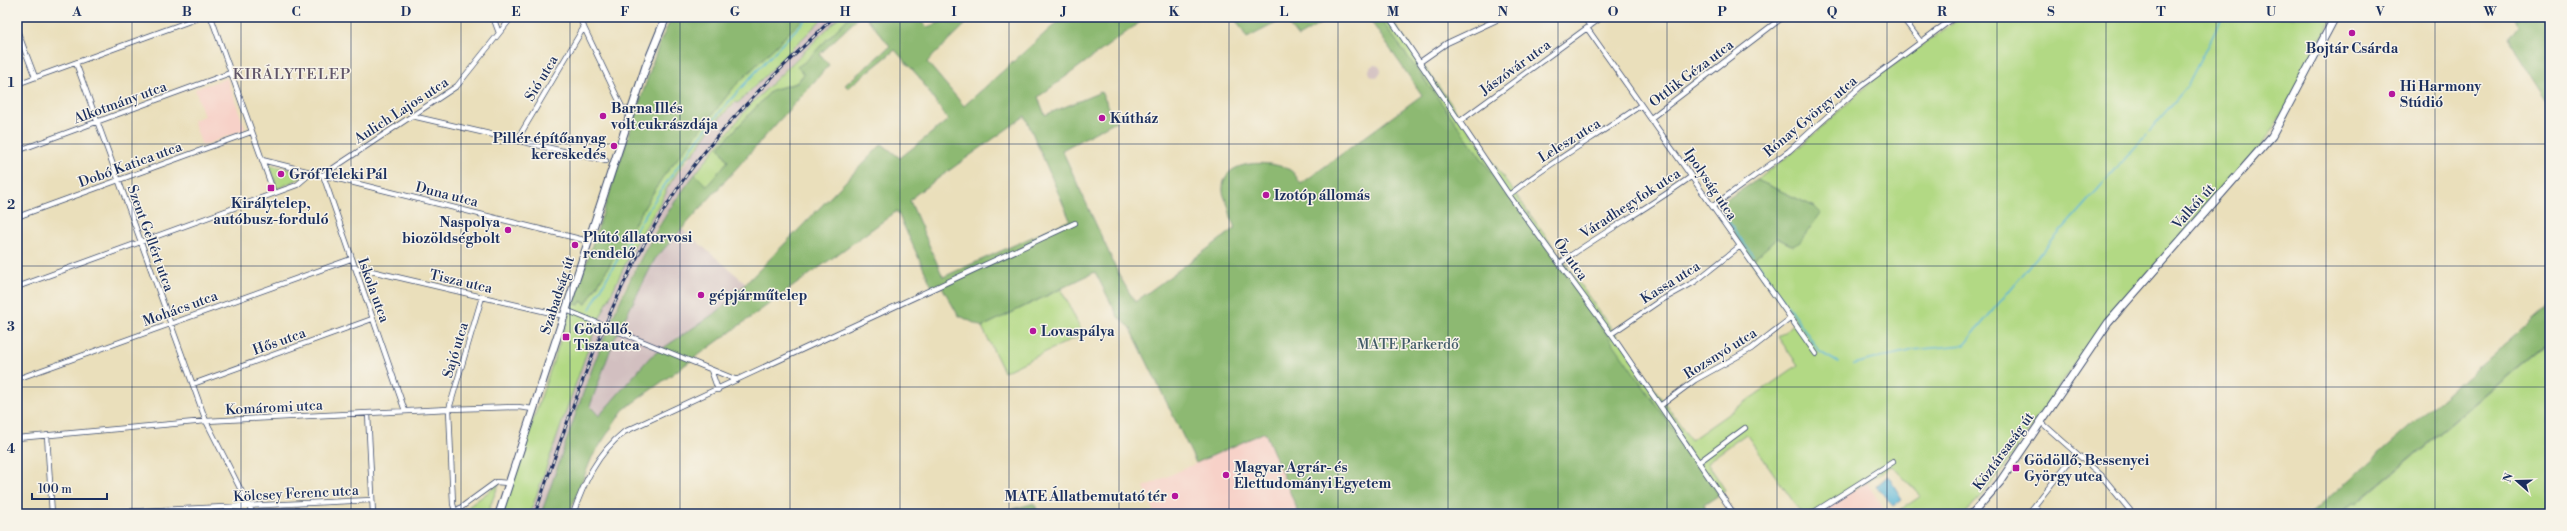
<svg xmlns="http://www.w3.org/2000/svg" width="2567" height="531" viewBox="0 0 2567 531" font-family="'Libre Bodoni',serif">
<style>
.built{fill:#f7d1c8}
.industrial{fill:#d2bfc0}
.green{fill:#b2d984;stroke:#668471}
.forest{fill:#8db972;stroke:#547468;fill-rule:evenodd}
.water{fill:#59b5d7;stroke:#3a729a}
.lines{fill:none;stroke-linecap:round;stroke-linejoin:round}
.stream{stroke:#59b5d7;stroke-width:1.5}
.minor-casing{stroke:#3a496c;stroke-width:6}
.secondary-casing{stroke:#3a496c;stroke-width:9}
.primary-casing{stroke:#3a496c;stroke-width:9}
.minor{stroke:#fff;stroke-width:4.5}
.secondary{stroke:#fff;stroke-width:7}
.primary{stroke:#fff;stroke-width:7}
.rail-casing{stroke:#1b2f5e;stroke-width:3}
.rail{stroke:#f7f3e8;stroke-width:1.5;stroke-dasharray:4.5;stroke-linecap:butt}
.minor-bridge-casing{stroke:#3a496c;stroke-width:6;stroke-linecap:butt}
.minor-bridge{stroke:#fff;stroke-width:4.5}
.grid{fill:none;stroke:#1b2f5e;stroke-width:1;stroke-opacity:0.55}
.poi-dot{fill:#b5179e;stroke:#f7f3e8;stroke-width:1.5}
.labels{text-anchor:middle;stroke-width:3;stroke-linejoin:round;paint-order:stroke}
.poi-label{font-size:14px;font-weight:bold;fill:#1b2f5e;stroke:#f7f3e8;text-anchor:start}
.street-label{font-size:14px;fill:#1b2f5e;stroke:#f7f3e8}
.park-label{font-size:14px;fill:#415a68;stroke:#f7f3e8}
.neighbourhood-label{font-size:15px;letter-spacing:1px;fill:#605568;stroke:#f7f3e8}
.neatline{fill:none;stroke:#1b2f5e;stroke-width:1.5}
.grid-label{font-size:13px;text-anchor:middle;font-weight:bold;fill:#1b2f5e}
</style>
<rect width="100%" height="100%" fill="#f7f3e8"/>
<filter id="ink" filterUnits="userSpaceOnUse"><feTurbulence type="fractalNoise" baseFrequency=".025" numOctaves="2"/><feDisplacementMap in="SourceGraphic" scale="8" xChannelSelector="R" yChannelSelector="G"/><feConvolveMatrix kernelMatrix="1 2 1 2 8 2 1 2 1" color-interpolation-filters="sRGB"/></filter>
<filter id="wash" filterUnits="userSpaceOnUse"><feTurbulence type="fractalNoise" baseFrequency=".012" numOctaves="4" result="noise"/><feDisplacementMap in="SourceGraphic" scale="16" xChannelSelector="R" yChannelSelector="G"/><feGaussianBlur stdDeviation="0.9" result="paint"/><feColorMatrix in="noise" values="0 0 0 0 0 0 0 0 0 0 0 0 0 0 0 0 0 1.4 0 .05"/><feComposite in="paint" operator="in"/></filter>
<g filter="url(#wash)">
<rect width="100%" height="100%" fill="#eadfbb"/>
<!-- built -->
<path class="built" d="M227,78L245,128L244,130L202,146L193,120L204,116L195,89Z
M1265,432L1299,514H1155L1144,487Z
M1866,481L1887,514H1814Z"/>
<!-- industrial -->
<path class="industrial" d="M824,17H839L760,94L726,131L656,228L626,284L610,321L541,514H530L596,326L632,250L666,193V190L714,124Z
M1369 71a6 6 0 1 1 12 0a6 6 0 1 1-12 0Z
M682,229L747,284L721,309L650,357L599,417L590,406L614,340L655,259Z"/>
<!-- green -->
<path class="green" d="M805,17H824L738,103L735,102L714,124L693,154L688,156L666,190V193L632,250L596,326L530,514H501L573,303L579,305L580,301L586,304L662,178L734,87Z
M839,17H849L806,61L798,67L804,74L796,83L772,90L719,147L728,161L707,186L695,174L748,107Z
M1379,17H1389L1691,440L1798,365L1778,337L1796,322L1751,262L1777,238L1793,246L1815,207L1757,180L1795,151L1878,76L1962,17H2332L2287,106L2262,145L2111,314L2064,379L1998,476L1965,514H1894L1921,496L1892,466L1814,514H1802L1746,434L1707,462L1725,490L1719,495L1508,196Z
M268,165L302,172L303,177L277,189L273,185L276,184L271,169L268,170Z
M1061,289L1083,334L1004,372L982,327Z
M2545,344L2550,349V514H2339L2353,503L2363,499Z
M499,484L487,514H469L464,510Z"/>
<!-- forest -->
<path class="forest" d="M672,17H805L734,87L662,178L586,304L581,301L579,305L573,303L659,44Z
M849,17H859L820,54L829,65L655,259L614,340L590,406L599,416L650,357L721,309L882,144L900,158L948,120L919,77L895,50L848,88L845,85L890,46L866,17H916L927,27L939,23L946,17H973L927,62L964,106L1063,17H1147L1038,97L1045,115L1101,92L1116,121L1062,150L1120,277L1135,302L1236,228C1231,222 1231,216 1229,208C1227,202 1222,194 1223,188C1223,158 1272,160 1290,170C1295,173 1298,180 1301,184L1422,95L1368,17H1379L1556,261L1719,495L1704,505L1708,514H1299L1265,432L1196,463L1130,327L1118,317L1095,272L982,327L958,315L941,285L933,289L897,211L623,410L592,457L569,514H541C583,396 617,274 695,174L707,186L728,161L719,147L772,90L797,83L804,74L797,67L806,61ZM1025,116L1070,220L943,277L910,201L915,195Z
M1234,17H1332L1298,37L1284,19L1247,38Z
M2514,17H2550V104L2508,38L2517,26Z
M1757,180L1815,207L1821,213L1800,242L1793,246L1777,238L1751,262L1720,210L1724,201Z
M2550,304V349L2544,344L2356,504L2353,503L2339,514H2310Z
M1034,503L1039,514H997Z"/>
<!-- water -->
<path class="water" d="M1888,476L1902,499L1893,506L1876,486Z"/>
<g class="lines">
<!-- stream -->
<path class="stream" d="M2149,131L2186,88L2222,17
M1722,212L1753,256
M1757,262L1784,301
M1787,305L1820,352L1839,363
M590,309C624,244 669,174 715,118C744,83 776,50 808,17
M1853,364L1913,350L1964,345L2029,267L2146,135"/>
</g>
</g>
<g filter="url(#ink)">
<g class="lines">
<defs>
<path id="minor" d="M211,17L274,193
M493,17L499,33
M579,17L622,107L631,111
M1389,17L1509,195L1611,334L1734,514
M1584,17L1590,26
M1902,17L1921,42
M1587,28L1816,354
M17,30L35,77
M1420,62L1447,43L1503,17
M76,63L206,421L253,514
M17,84L201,17
M412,116L606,161
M1651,118L1783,17
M1460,121L1602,17
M517,140L584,27
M17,151L230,73
M262,160L588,241
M323,175L405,411
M323,175L457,86L512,17
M1509,195C1551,161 1598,136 1641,105
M1713,206L1789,151L1860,87L1955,17
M17,217L251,132
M1560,263C1603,232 1650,207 1692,176
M354,267L564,316
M17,287L297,185L312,172
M566,310L588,319
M612,329L737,380
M1611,334L1658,302L1696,281L1740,246
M711,370L718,390
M17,379L351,259
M193,384L372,319
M1660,406L1695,380L1751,349L1791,318
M368,413L373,514
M2041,422L2101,475L2133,514
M47,435L52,514
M17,438L206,421L449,409L518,407L533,409
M1699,462L1745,428
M2035,506L2041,514
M455,511L453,504L449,409L482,297
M77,514L372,500
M452,514L496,482L508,483
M573,514C584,482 597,454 624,432L1075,223
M1811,514L1893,462
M2028,514L2076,453"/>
<path id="secondary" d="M1972,514L2000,482L2108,323L2272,136L2335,17"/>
<path id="primary" d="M499,514L646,66L666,17"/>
</defs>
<!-- minor casing -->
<use href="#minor" class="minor-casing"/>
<!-- secondary casing -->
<use href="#secondary" class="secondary-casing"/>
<!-- primary casing -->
<use href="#primary" class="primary-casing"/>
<!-- minor -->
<use href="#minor" class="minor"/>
<!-- secondary -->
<use href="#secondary" class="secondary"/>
<!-- primary -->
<use href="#primary" class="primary"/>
<defs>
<path id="rail" d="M535,514C576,396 614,279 686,176C729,117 782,67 834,17"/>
</defs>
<!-- rail casing -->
<use href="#rail" class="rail-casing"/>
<!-- rail -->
<use href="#rail" class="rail"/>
<defs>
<path id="minor-bridge" d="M588,319L612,329"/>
</defs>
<!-- minor-bridge casing -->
<use href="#minor-bridge" class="minor-bridge-casing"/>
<!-- minor-bridge -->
<use href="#minor-bridge" class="minor-bridge"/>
</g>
</g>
<!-- grid -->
<path class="grid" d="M132,17V514M241,17V514M351,17V514M461,17V514M570,17V514M680,17V514M790,17V514M900,17V514M1009,17V514M1119,17V514M1229,17V514M1338,17V514M1448,17V514M1558,17V514M1667,17V514M1777,17V514M1887,17V514M1997,17V514M2106,17V514M2216,17V514M2326,17V514M2435,17V514M17,144H2550M17,266H2550M17,387H2550"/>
<!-- markers -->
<g class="poi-dot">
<circle cx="2352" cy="33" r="4"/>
<circle cx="2392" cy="94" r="4"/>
<circle cx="603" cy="116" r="4"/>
<circle cx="1102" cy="118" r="4"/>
<circle cx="614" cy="146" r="4"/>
<circle cx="281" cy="174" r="4"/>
<rect x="267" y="184" width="8" height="8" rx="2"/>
<circle cx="1266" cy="195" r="4"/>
<circle cx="508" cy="230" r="4"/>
<circle cx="575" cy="245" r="4"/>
<circle cx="701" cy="295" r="4"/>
<circle cx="1033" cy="331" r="4"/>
<rect x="562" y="333" width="8" height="8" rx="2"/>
<rect x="2012" y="464" width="8" height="8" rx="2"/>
<circle cx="1226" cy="475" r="4"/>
<circle cx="1175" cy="496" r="4"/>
</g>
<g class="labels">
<!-- poi labels -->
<g class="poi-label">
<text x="2352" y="53" text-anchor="middle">Bojtár Csárda</text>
<text x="2400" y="91">Hi Harmony<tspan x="2400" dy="16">Stúdió</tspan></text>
<text x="611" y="113">Barna Illés<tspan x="611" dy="16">volt cukrászdája</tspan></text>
<text x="1110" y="123">Kútház</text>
<text x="606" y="143" text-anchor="end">Pillér építőanyag<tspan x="606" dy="16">kereskedés</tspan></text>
<text x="289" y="179">Gróf Teleki Pál</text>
<text x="1274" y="200">Izotóp állomás</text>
<text x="271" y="208" text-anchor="middle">Királytelep,<tspan x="271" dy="16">autóbusz-forduló</tspan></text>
<text x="500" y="227" text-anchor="end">Naspolya<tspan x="500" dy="16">biozöldségbolt</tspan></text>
<text x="583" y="242">Plútó állatorvosi<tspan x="583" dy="16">rendelő</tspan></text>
<text x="709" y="300">gépjárműtelep</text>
<text x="574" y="334">Gödöllő,<tspan x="574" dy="16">Tisza utca</tspan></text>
<text x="1041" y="336">Lovaspálya</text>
<text x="2024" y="465">Gödöllő, Bessenyei<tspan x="2024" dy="16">György utca</tspan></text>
<text x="1234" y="472">Magyar Agrár- és<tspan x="1234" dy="16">Élettudományi Egyetem</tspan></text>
<text x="1167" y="501" text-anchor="end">MATE Állatbemutató tér</text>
</g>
<!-- street labels -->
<g class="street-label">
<text transform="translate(1515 67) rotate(-36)" y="5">Jászóvár utca</text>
<text transform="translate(1691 73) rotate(-37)" y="5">Ottlik Géza utca</text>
<text transform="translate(541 78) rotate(-59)" y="5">Sió utca</text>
<text transform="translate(120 102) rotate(-20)" y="5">Alkotmány utca</text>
<text transform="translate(401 110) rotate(-33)" y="5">Aulich Lajos utca</text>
<text transform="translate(1810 116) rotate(-40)" y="5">Rónay György utca</text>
<text transform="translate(1569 140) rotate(-32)" y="5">Lelesz utca</text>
<text transform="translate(130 164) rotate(-20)" y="5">Dobó Katica utca</text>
<text transform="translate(1711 184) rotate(56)" y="5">Ipolyság utca</text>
<text transform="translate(447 194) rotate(14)" y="5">Duna utca</text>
<text transform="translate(1630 203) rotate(-33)" y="5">Váradhegyfok utca</text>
<text transform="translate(2193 206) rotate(-48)" y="5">Valkói út</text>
<text transform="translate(151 238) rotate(70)" y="5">Szent Gellért utca</text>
<text transform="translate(1571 259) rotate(54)" y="5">Őz utca</text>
<text transform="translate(461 281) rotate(13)" y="5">Tisza utca</text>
<text transform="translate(1670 282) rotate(-32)" y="5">Kassa utca</text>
<text transform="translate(374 290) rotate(70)" y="5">Iskola utca</text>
<text transform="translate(557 295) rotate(-72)" y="5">Szabadság út</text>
<text transform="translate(180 308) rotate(-20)" y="5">Mohács utca</text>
<text transform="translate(279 341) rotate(-20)" y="5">Hős utca</text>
<text transform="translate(455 350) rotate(-73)" y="5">Sajó utca</text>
<text transform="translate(1720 353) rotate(-32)" y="5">Rozsnyó utca</text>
<text transform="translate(274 407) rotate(-3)" y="5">Komáromi utca</text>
<text transform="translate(2003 451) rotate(-54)" y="5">Köztársaság út</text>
<text transform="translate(296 493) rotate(-3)" y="5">Kölcsey Ferenc utca</text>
</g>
<!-- park labels -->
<g class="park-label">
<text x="1408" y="349">MATE Parkerdő</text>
</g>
<!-- neighbourhood labels -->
<g class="neighbourhood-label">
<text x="292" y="79">KIRÁLYTELEP</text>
</g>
</g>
<!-- margin -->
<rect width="2567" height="531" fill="none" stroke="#f7f3e8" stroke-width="44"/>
<!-- north arrow -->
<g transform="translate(2517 481) rotate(290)" stroke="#f7f3e8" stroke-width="3" paint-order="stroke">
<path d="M0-3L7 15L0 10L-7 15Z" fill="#1b2f5e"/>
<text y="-6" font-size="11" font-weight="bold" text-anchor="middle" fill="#1b2f5e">N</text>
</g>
<!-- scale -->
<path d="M32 493v6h75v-6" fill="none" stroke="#1b2f5e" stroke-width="2"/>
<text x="38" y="493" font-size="12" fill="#1b2f5e" stroke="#f7f3e8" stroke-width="3" paint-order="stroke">100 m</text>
<rect x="22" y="22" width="2523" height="487" class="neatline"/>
<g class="grid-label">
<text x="77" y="16">A</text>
<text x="187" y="16">B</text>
<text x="296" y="16">C</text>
<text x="406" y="16">D</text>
<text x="516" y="16">E</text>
<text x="625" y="16">F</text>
<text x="735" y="16">G</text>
<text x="845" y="16">H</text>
<text x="954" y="16">I</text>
<text x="1064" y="16">J</text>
<text x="1174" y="16">K</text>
<text x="1284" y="16">L</text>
<text x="1393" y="16">M</text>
<text x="1503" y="16">N</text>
<text x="1613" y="16">O</text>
<text x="1722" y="16">P</text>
<text x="1832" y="16">Q</text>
<text x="1942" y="16">R</text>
<text x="2051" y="16">S</text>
<text x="2161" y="16">T</text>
<text x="2271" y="16">U</text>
<text x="2380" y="16">V</text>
<text x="2490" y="16">W</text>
<text x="11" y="87">1</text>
<text x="11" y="209">2</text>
<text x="11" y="331">3</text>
<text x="11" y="453">4</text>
</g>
</svg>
